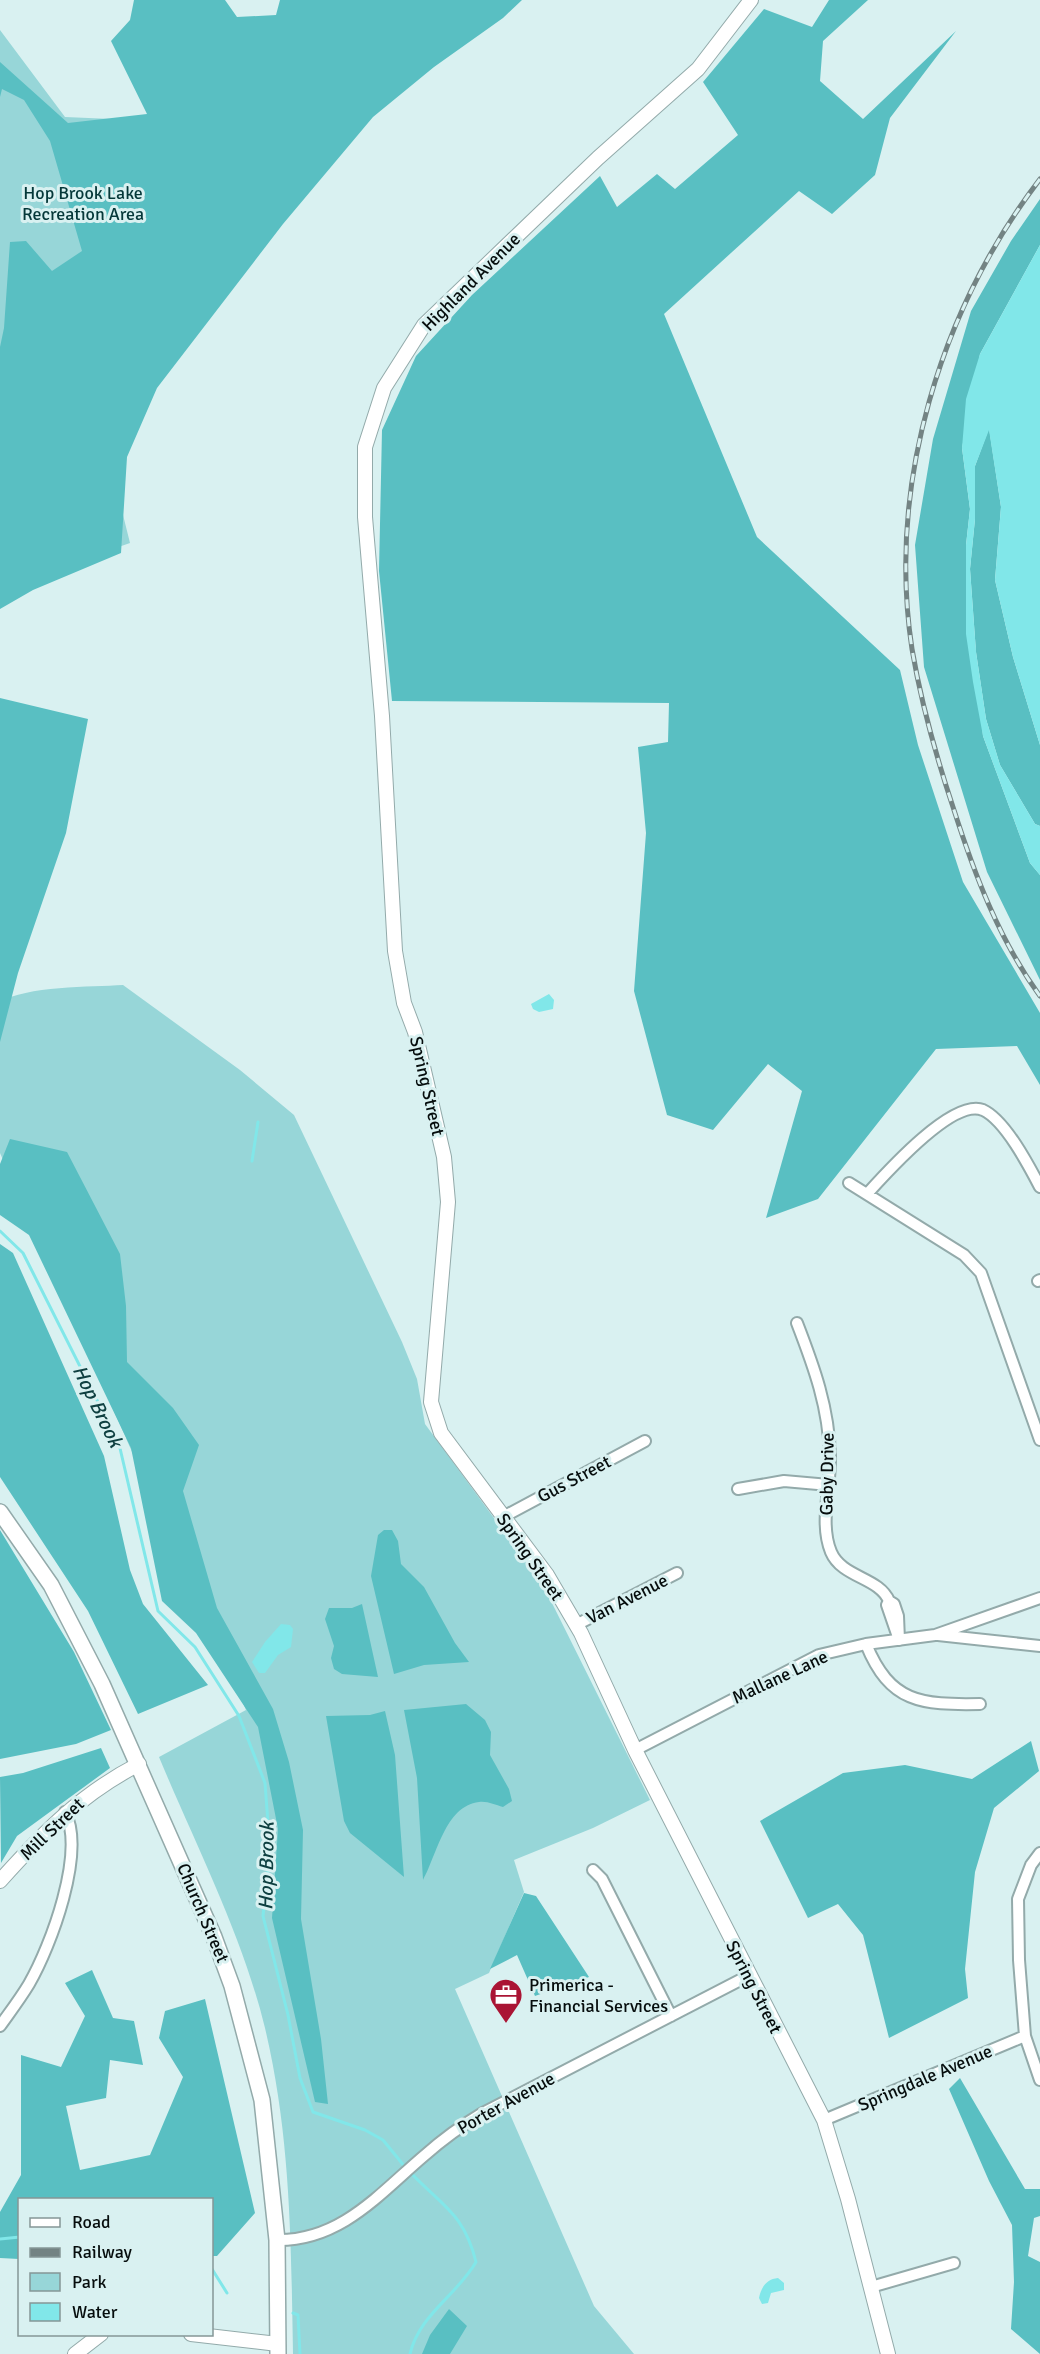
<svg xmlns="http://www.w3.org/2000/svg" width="1040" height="2354" viewBox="0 0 1040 2354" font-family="Signika,sans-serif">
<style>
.green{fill:#97d6d8}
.forest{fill:#59bfc2}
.water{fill:#81e7e9}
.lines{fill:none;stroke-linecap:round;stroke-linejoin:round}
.stream{stroke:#81e7e9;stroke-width:3}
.street-casing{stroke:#93aaaa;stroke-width:14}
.secondary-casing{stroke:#93aaaa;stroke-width:16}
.primary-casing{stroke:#93aaaa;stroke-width:18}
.street{stroke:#fff;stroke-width:10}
.secondary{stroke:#fff;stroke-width:14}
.primary{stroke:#fff;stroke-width:15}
.rail-casing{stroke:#738383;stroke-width:5}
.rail{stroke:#d9f1f1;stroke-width:3;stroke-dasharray:9;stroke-linecap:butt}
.labels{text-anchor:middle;stroke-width:6;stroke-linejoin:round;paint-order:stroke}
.park-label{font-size:18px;fill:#053839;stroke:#d9f1f1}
.street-label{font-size:18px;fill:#060d0d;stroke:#d9f1f1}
.poi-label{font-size:18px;fill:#060d0d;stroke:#d9f1f1;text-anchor:start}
.water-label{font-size:20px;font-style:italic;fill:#0f4041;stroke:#d9f1f1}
</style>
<rect width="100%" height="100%" fill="#d9f1f1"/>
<!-- green -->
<path class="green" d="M0,30L65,117L229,124L82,350L130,543L21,581L0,608Z
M123,985L240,1070L294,1115L402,1342L417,1379L425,1424L543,1585L650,1800L593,1828L514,1860L524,1892L489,1973L455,1989L594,2306L634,2354H293C291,2242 291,2138 265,2028C242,1934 196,1846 159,1757L246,1710L0,1153V1002C26,986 91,987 123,985Z"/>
<!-- forest -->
<path class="forest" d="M134,0H225L237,17L276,15L280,0H522L503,18L434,67L373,117L283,224L157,388L127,457L121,553L33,590L0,609V347L4,328L10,242L26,241L52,271L82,251L50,141L24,100L2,89L0,97V62L68,123L147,114L111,41L130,20Z
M829,0H868L823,41L820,81L863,119L956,31L890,118L875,175L832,214L799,191L664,314L757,537L900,670L918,745L963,882L1040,1013V1085L1017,1046L936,1049L818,1199L766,1218L802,1091L768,1064L713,1130L667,1115L634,991L646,833L638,747L668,742L669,703L392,701L379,571L382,430L416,356L472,295L600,176L617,207L657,174L675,189L738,135L703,82L764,9L812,27Z
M1040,199V245L980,354L962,448L970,509L966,545L983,736L1030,863L1040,875V980L987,872L924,667L915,545L933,439L971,311L1011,241Z
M989,428L1001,507L995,580L1013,657L1040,745V826L1035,824L1000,765L986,719L976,652L970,569L975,519V466Z
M0,698L88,719L66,833L18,973L0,1042Z
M10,1139L67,1152L120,1254L126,1306L127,1362L173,1408L199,1445L183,1491L217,1608L273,1709L289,1762L303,1830L301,1919L321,2039L328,2104L315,2102L272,1918L278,1829L258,1727L196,1633L162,1601L131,1448L29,1235L0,1215V1164Z
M0,1244L13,1253L104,1456L130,1570L143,1604L208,1685L138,1714L88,1611L0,1477Z
M0,1530L74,1652L111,1730L76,1744L0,1759Z
M384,1530H392L398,1541L401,1564L424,1587L455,1643L469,1662L424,1665L394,1674L371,1576L378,1535Z
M362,1604L378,1677L342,1674L334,1669L331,1658L334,1646L325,1619L329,1608H352Z
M466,1704L485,1720L491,1732L490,1755L509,1789L512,1801L503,1807C495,1805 488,1801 479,1802C445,1806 437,1855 423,1880L417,1778L404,1710Z
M385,1711L395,1755L404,1877L350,1833L344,1821L326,1716L370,1715Z
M1031,1741L1039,1771L994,1808L975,1872L965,1969L968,1998L889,2038L863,1935L838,1904L808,1918L760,1821L843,1773L905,1765L972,1779Z
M101,1748L110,1768L17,1836L1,1863L0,1777L23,1773Z
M524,1893L536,1896L589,1977L535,1996L517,1955L490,1969Z
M92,1970L113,2018L134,2021L143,2065L110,2060L106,2098L66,2106L80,2170L150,2155L183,2077L159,2038L165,2011L205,1999L255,2213L217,2256H212V2200H20L19,2259L0,2258V2212L21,2175V2055L61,2067L85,2016L65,1983Z
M960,2078L1025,2189H1040V2216L1034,2218L1028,2256L1040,2262V2354L1011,2329L1014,2282L1012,2225L989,2181L949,2089Z
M449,2309L467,2326L450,2354H422L430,2335Z"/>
<!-- water -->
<path class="water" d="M1040,245V745L1013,657L995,580L1001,507L989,430L975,466V519L970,569L976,652L986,719L1000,765L1035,824L1040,826V875L1030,863L983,736L973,682L966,634V545L970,509L962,448L966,399L980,354Z
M549,994L554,1000L553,1009L539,1012L533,1009L531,1004Z
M281,1624L290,1625L293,1629L291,1647L278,1655L265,1673H259L252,1662L265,1642Z
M778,2278L784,2283V2290L771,2293L768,2303L762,2304L759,2298C761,2288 766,2279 778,2278Z"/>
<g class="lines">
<!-- stream -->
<path class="stream" d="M252,1161L258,1122
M0,1231L23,1253L119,1444L158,1611L195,1647L239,1716L265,1783L270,1850L263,1916L288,2015L300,2078L313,2112L365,2130L383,2140L405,2167
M410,2172C442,2206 464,2213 476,2262C457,2295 419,2315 410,2354
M0,2239L20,2237
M212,2269L227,2293
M293,2313L298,2315L300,2354"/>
<defs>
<path id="street" d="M849,1183L964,1255L981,1273L1040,1440
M867,1194C886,1173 953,1098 983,1110C1005,1120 1029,1166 1040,1187
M1038,1281L1040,1280
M797,1323C814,1367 829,1408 830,1456C831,1487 819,1523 831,1552C842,1578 879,1577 889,1601
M738,1489L784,1481L829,1485
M503,1517L645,1441
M889,1601L894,1604L898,1616L899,1640L887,1605Z
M576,1625L677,1573
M938,1635L1040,1646
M866,1644C890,1703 921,1705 980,1704
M635,1750L819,1655L866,1644L935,1635L1040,1598
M1040,1853L1031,1865L1018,1899L1019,1960L1025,2036L1040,2080
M593,1870L602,1879L671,2016
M0,2026C10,2012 20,1999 29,1984C51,1946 86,1852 65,1812
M824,2120L1025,2036
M277,2240C341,2241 380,2193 425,2155C442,2140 461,2126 481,2114L748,1976
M871,2287L954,2263"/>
<path id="secondary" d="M751,0L698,69L598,158L424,325L384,388L365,447V517L382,716L395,951L404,1003L415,1032L444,1157L448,1202L431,1402L441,1433L547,1575L581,1633L635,1750L824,2120L848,2199L888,2354
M0,1881C43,1833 81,1794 139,1764
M191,2334L278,2344
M75,2354L101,2334"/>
<path id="primary" d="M0,1512L51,1585L102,1684L214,1937L232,1986L262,2100L277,2240L278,2354"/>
</defs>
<!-- street casing -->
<use href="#street" class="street-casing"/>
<!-- secondary casing -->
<use href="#secondary" class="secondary-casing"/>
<!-- primary casing -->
<use href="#primary" class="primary-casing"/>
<!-- street -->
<use href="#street" class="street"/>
<!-- secondary -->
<use href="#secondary" class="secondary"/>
<!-- primary -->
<use href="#primary" class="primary"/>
<defs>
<path id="rail" d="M1040,179C940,310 887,485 912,649C921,702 936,756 953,807C974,873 999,940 1040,996"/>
</defs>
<!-- rail casing -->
<use href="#rail" class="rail-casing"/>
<!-- rail -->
<use href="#rail" class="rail"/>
</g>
<!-- icons -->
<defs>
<symbol id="office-pin" viewBox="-11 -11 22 30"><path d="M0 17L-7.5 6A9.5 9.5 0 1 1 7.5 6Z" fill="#aa1434" stroke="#d9f1f1"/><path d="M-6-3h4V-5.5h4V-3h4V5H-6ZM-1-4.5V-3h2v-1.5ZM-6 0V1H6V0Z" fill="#fff"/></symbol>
</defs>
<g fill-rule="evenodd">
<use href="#office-pin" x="487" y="1976" width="38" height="52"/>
</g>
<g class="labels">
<!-- park labels -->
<g class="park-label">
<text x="83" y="199">Hop Brook Lake<tspan x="83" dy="21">Recreation Area</tspan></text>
</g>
<!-- street labels -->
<g class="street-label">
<text transform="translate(471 282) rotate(-45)" y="6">Highland Avenue</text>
<text transform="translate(427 1086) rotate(77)" y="6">Spring Street</text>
<text transform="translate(827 1474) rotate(-89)" y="6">Gaby Drive</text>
<text transform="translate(574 1479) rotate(-28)" y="6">Gus Street</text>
<text transform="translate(530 1557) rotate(55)" y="6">Spring Street</text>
<text transform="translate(627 1599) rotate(-27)" y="6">Van Avenue</text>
<text transform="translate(780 1677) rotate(-25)" y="6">Mallane Lane</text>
<text transform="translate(52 1829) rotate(-44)" y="6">Mill Street</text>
<text transform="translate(203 1913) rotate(67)" y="6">Church Street</text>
<text transform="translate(754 1987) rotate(63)" y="6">Spring Street</text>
<text transform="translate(925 2078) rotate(-23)" y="6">Springdale Avenue</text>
<text transform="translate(506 2103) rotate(-29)" y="6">Porter Avenue</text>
</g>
<!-- poi labels -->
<g class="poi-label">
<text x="529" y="1991">Primerica -<tspan x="529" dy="21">Financial Services</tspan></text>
</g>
<!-- water labels -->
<g class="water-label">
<text transform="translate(98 1406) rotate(64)" y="7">Hop Brook</text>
<text transform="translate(266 1866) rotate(-89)" y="7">Hop Brook</text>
</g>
</g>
<!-- legend -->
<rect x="18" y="2198" width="195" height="138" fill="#d9f1f1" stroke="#859696" stroke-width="1.5"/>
<rect x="30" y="2218" width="30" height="9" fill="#ffffff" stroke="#859696" stroke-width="1.5"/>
<text x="72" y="2228" font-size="18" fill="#060d0d">Road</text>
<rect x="30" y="2248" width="30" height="9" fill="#738383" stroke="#859696" stroke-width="1.5"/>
<text x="72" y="2258" font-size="18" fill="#060d0d">Railway</text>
<rect x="30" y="2273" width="30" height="18" fill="#97d6d8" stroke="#859696" stroke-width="1.5"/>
<text x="72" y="2288" font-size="18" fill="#060d0d">Park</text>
<rect x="30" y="2303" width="30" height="18" fill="#81e7e9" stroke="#859696" stroke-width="1.5"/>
<text x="72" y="2318" font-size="18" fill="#060d0d">Water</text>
</svg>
